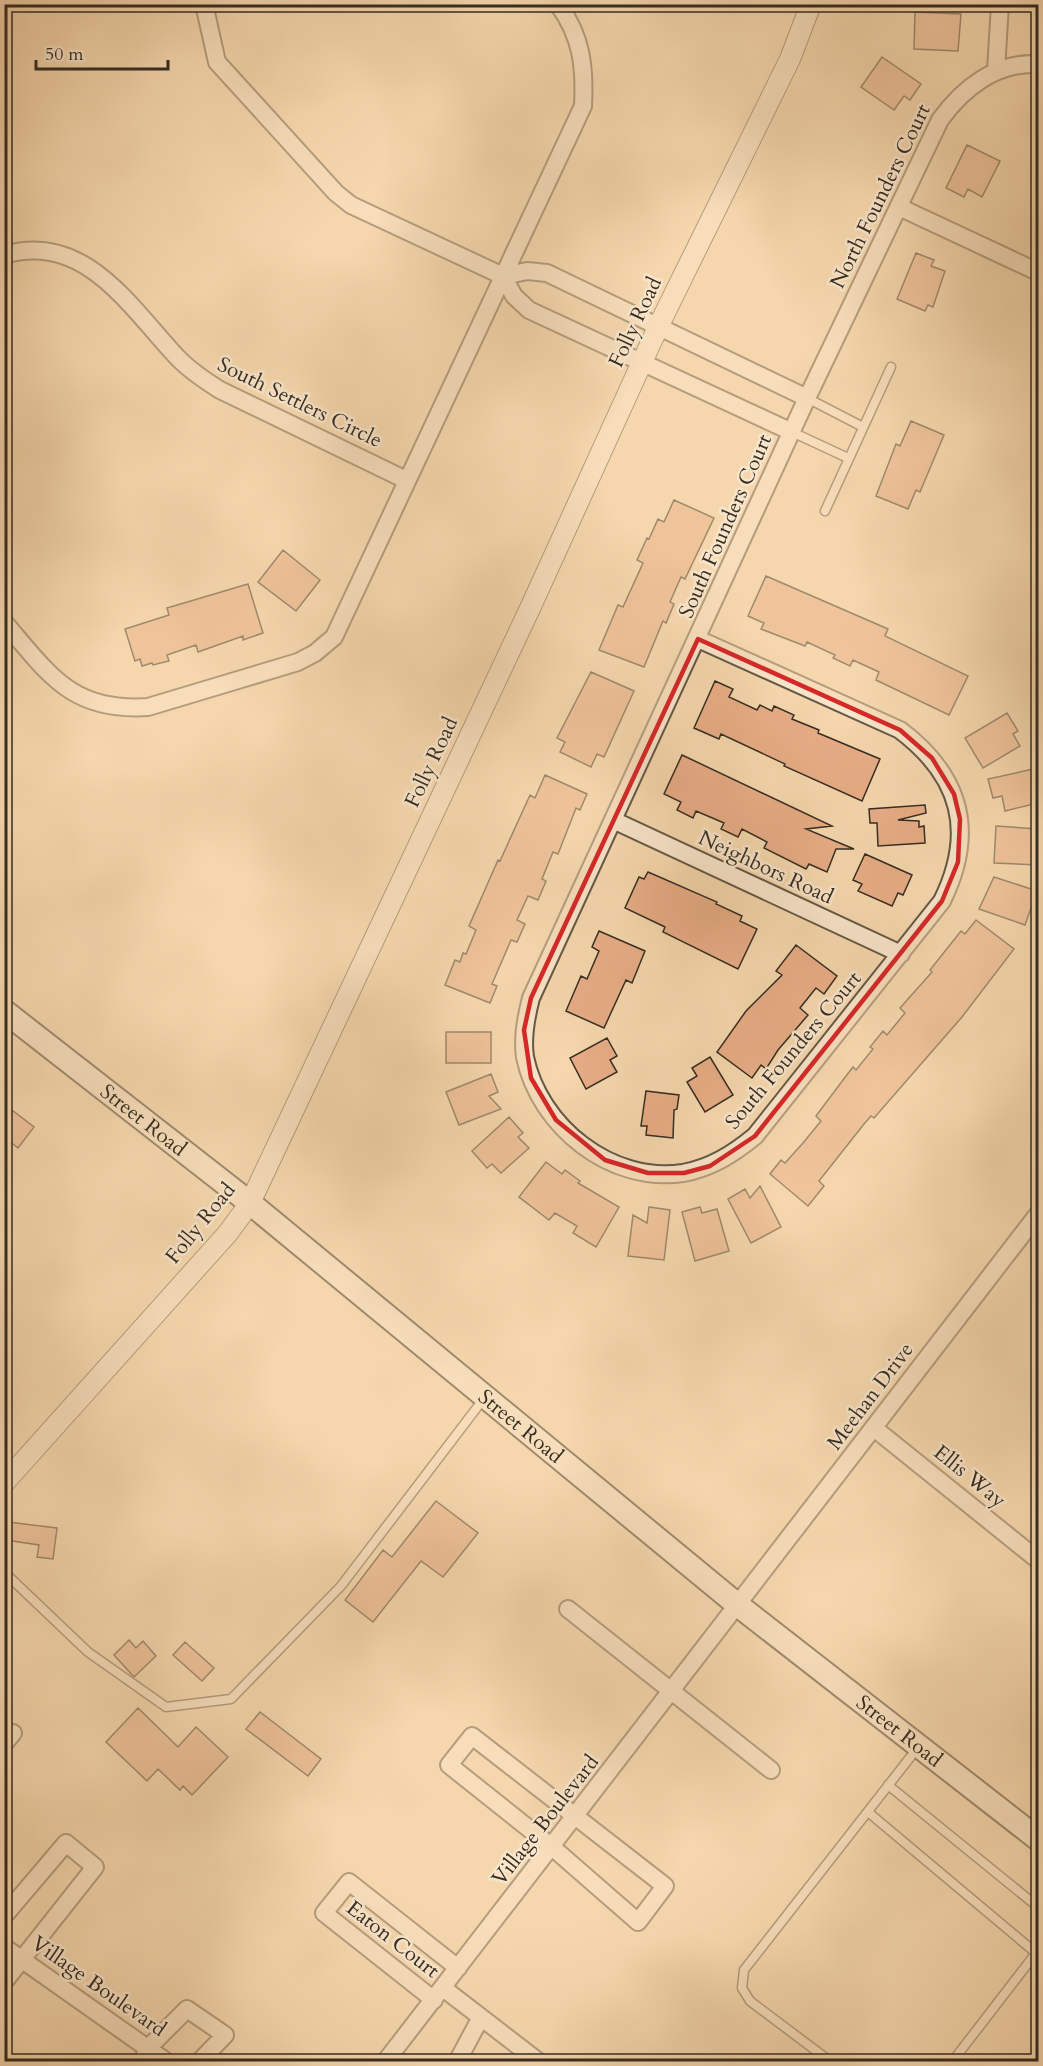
<svg xmlns="http://www.w3.org/2000/svg" width="1043" height="2066" viewBox="0 0 1043 2066" font-family="Cardo,serif">
<style>
.building{fill:#e8ad86;stroke:#352d23;stroke-width:1.5}
.lines{fill:none;stroke-linecap:round;stroke-linejoin:round}
.service-casing{stroke:#655846;stroke-width:11}
.minor-casing{stroke:#655846;stroke-width:20}
.tertiary-casing{stroke:#655846;stroke-width:22}
.secondary-casing{stroke:#352d23;stroke-width:26}
.service{stroke:#f9e5ca;stroke-width:8}
.minor{stroke:#f9e5ca;stroke-width:16}
.tertiary{stroke:#f9e5ca;stroke-width:20}
.secondary{stroke:#f9e5ca;stroke-width:22}
.marked{fill:none;stroke:#d62828;stroke-width:4.5;stroke-linejoin:round}
.labels{text-anchor:middle;stroke-width:5;stroke-linejoin:round;paint-order:stroke}
.street-label{font-size:21px;fill:#352d23;stroke:#f9e5ca}
</style>
<rect width="100%" height="100%" fill="#f6d7ad"/>
<filter id="stains"><feTurbulence type="fractalNoise" baseFrequency=".00333" numOctaves="4"/><feColorMatrix values="0 0 0 0 .2 0 0 0 0 .09 0 0 0 0 .02 0 0 0 .5 -.17"/></filter>
<radialGradient id="worn" r=".72"><stop offset=".6" stop-color="#630" stop-opacity="0"/><stop offset="1" stop-color="#630" stop-opacity=".3"/></radialGradient>
<!-- building -->
<path class="building" d="M915,12L961,14L958,51L914,49Z
M882,57L921,84L910,100L904,96L894,110L861,87Z
M967,145L1000,161L982,197L968,189L964,197L946,188Z
M916,253L934,260L931,266L945,271L933,307L928,305L925,311L897,299Z
M911,421L944,435L920,492L916,490L908,509L876,496L896,444L900,446Z
M674,500L714,518L685,579L681,577L670,602L674,604L666,623L663,621L644,667L599,650L618,605L623,607L643,563L637,560L647,538L649,539L658,519L664,522Z
M283,550L320,580L296,611L258,582Z
M766,576L888,629L885,636L968,676L949,715L876,680L879,672L853,660L850,666L833,658L835,655L807,642L805,646L761,629L764,623L748,616Z
M248,584L263,633L243,640V636L198,652L196,645L167,655L169,661L153,665L152,663L142,666L140,659L135,661L125,629L169,615L167,608Z
M591,672L634,691L604,757L597,754L591,767L560,752L565,742L557,738Z
M715,681L733,689L729,697L757,710L760,705L772,711L774,706L794,715L792,719L819,730L818,733L880,759L862,801L784,766L785,764L721,734L719,739L694,728Z
M1007,713L1018,731L1013,734L1020,746L983,768L965,738Z
M682,755L832,826L806,829L854,849H836L827,872L809,864L806,869L764,848L767,842L742,829L738,837L721,829L724,823L696,811L693,818L677,810L681,802L664,794Z
M1038,768V803L1005,811L1002,796L993,798L988,779Z
M545,775L587,794L580,810L576,808L558,854L553,852L542,879L546,881L538,900L528,896L517,920L525,924L517,942L511,940L492,984L497,986L490,1003L445,985L455,960L460,962L463,953L466,954L476,930L469,926L498,860L500,861L530,795L535,798Z
M925,805L926,813L898,820L919,821V827L924,826L925,843L878,846L877,823H870L869,809Z
M996,826L1038,829V865L994,863Z
M865,854L912,875L903,895L898,893L892,906L858,891L862,884L853,880Z
M648,872L717,902L716,904L742,916L740,921L757,929L738,969L663,932L665,927L625,908L639,877L644,879Z
M994,877L1037,891L1025,925L979,909Z
M976,920L1014,949L962,1017L874,1118L871,1116L864,1124L819,1181L824,1186L808,1206L770,1174L781,1160L785,1163L803,1143L821,1121L816,1116L843,1080L853,1067L856,1070L873,1049L870,1047L883,1031L887,1035L905,1013L900,1008L932,972L930,970L961,931L965,934Z
M599,931L645,951L632,983L626,980L604,1028L566,1011L581,976L587,979L599,951L592,947Z
M796,945L837,976L824,994L816,988L800,1008L808,1015L778,1050L766,1069L761,1065L752,1078L717,1052L746,1011L782,975L776,971Z
M446,1032H491V1063H446Z
M607,1038L617,1056L610,1060L617,1072L586,1089L570,1058Z
M710,1057L733,1095L705,1112L687,1082L697,1076L692,1068Z
M491,1074L498,1092L489,1096L501,1109L459,1125L446,1092Z
M646,1091L679,1095L677,1109L674,1110L673,1138L646,1135L647,1126H641Z
M4,1104L34,1127L18,1148L4,1137Z
M509,1117L523,1133L518,1137L529,1148L501,1173L492,1164L487,1168L472,1151Z
M546,1162L562,1174L565,1170L580,1181L578,1183L619,1207L596,1247L573,1233L577,1226L555,1213L549,1220L519,1197Z
M760,1186L781,1227L751,1243L728,1199L745,1189L750,1198Z
M649,1207L670,1210L664,1260L628,1256L633,1215L647,1223Z
M700,1207L702,1213L717,1209L729,1251L695,1261L682,1212Z
M436,1501L478,1533L443,1577L421,1561L373,1622L345,1600L383,1550L392,1557Z
M8,1522L57,1528L53,1559L37,1557L39,1545L6,1540Z
M129,1640L136,1648L143,1641L156,1656L134,1677L114,1655Z
M185,1642L214,1668L202,1681L173,1655Z
M138,1708L178,1747L196,1727L228,1757L192,1795L183,1786L180,1790L158,1769L147,1781L106,1742Z
M260,1712L321,1759L308,1776L246,1729Z"/>
<g class="lines">
<defs>
<path id="service" d="M807,398L863,427
M792,432L848,458
M825,511L891,367
M4,1572L88,1652L166,1707L231,1699L341,1586L485,1397
M888,1785L1038,1907
M868,1812L1036,1953L1038,1949
M831,2062L750,2001L742,1988L744,1970L919,1746
M952,2062L1036,1953"/>
<path id="minor" d="M204,4L217,62L336,193L351,205L503,276L514,296L529,310L792,432
M996,71L1000,4
M899,207L1038,272
M4,255C84,231 130,307 176,356C189,370 204,380 220,390L406,480
M503,276L527,271L547,273L807,398
M4,622C49,674 71,712 148,707L298,662L315,653L334,637L583,106C585,67 582,37 558,4
M698,639L900,730C961,776 976,832 942,901L755,1136C733,1154 711,1168 683,1173C611,1184 539,1126 525,1057C522,1037 526,1017 531,998L807,398L940,120C963,88 996,62 1038,64
M613,820L901,954
M874,1428L1038,1560
M568,1609L771,1770
M472,1736L665,1886L638,1922L552,1847L449,1765Z
M4,1744L13,1733
M4,1916L66,1843L95,1867L4,1982
M4,1947L167,2062
M443,1988L539,2062
M434,2000L324,1913L349,1882L458,1968
M142,2062L148,2048L187,2009L225,2035L199,2062
M385,2062L1038,1214
M457,2062L481,2017"/>
<path id="tertiary" d="M4,1483L228,1233L250,1203L532,604L659,325L790,59L811,4"/>
<g id="secondary">
<path id="s1" d="M4,1011L250,1203L739,1606L1038,1839"/>
</g>
</defs>
<!-- service casing -->
<use href="#service" class="service-casing"/>
<!-- minor casing -->
<use href="#minor" class="minor-casing"/>
<!-- tertiary casing -->
<use href="#tertiary" class="tertiary-casing"/>
<!-- secondary casing -->
<use href="#secondary" class="secondary-casing"/>
<!-- service -->
<use href="#service" class="service"/>
<!-- minor -->
<use href="#minor" class="minor"/>
<!-- tertiary -->
<use href="#tertiary" class="tertiary"/>
<!-- secondary -->
<use href="#secondary" class="secondary"/>
</g>
<!-- marked area -->
<path d="M0 0H1043V2066H0ZM698,639L900,730L932,758L954,794L960,819L958,862L942,901L755,1136L710,1166L684,1173H648L605,1160L556,1120L531,1078L524,1030L531,998Z" fill="#f6d7ad" fill-opacity=".55" fill-rule="evenodd"/>
<path class="marked" d="M698,639L900,730L932,758L954,794L960,819L958,862L942,901L755,1136L710,1166L684,1173H648L605,1160L556,1120L531,1078L524,1030L531,998Z"/>
<g class="labels">
<!-- street labels -->
<g class="street-label">
<text transform="translate(880 196) rotate(-64)" y="7">North Founders Court</text>
<text transform="translate(635 322) rotate(-65)" y="7">Folly Road</text>
<text transform="translate(300 402) rotate(26)" y="7">South Settlers Circle</text>
<text transform="translate(725 526) rotate(-66)" y="7">South Founders Court</text>
<text transform="translate(431 762) rotate(-65)" y="7">Folly Road</text>
<text transform="translate(766 867) rotate(25)" y="7">Neighbors Road</text>
<text transform="translate(793 1050) rotate(-50)" y="7">South Founders Court</text>
<text dy="7" stroke="none"><textPath href="#s1" startOffset="177">Street Road</textPath></text>
<text transform="translate(200 1223) rotate(-51)" y="7">Folly Road</text>
<text transform="translate(870 1396) rotate(-53)" y="7">Meehan Drive</text>
<text dy="7" stroke="none"><textPath href="#s1" startOffset="663">Street Road</textPath></text>
<text transform="translate(970 1476) rotate(39)" y="7">Ellis Way</text>
<text dy="7" stroke="none"><textPath href="#s1" startOffset="1149">Street Road</textPath></text>
<text transform="translate(545 1820) rotate(-52)" y="7">Village Boulevard</text>
<text transform="translate(393 1939) rotate(38)" y="7">Eaton Court</text>
<text transform="translate(99 1986) rotate(35)" y="7">Village Boulevard</text>
</g>
</g>
<!-- margin -->
<rect width="1043" height="2066" fill="none" stroke="#f6d7ad" stroke-width="24"/>
<rect x="6" y="6" width="1031" height="2054" fill="none" stroke="#352d23" stroke-width="3"/>
<rect x="12" y="12" width="1019" height="2042" fill="none" stroke="#352d23" stroke-width="1.5"/>
<!-- scale -->
<path d="M36 60v9h132v-9" fill="none" stroke="#352d23" stroke-width="3"/>
<text x="45" y="60" font-size="18" fill="#352d23" stroke="#f9e5ca" stroke-width="4.5" paint-order="stroke">50 m</text>
<rect width="100%" height="100%" filter="url(#stains)"/>
<rect width="100%" height="100%" fill="url(#worn)"/>
</svg>
